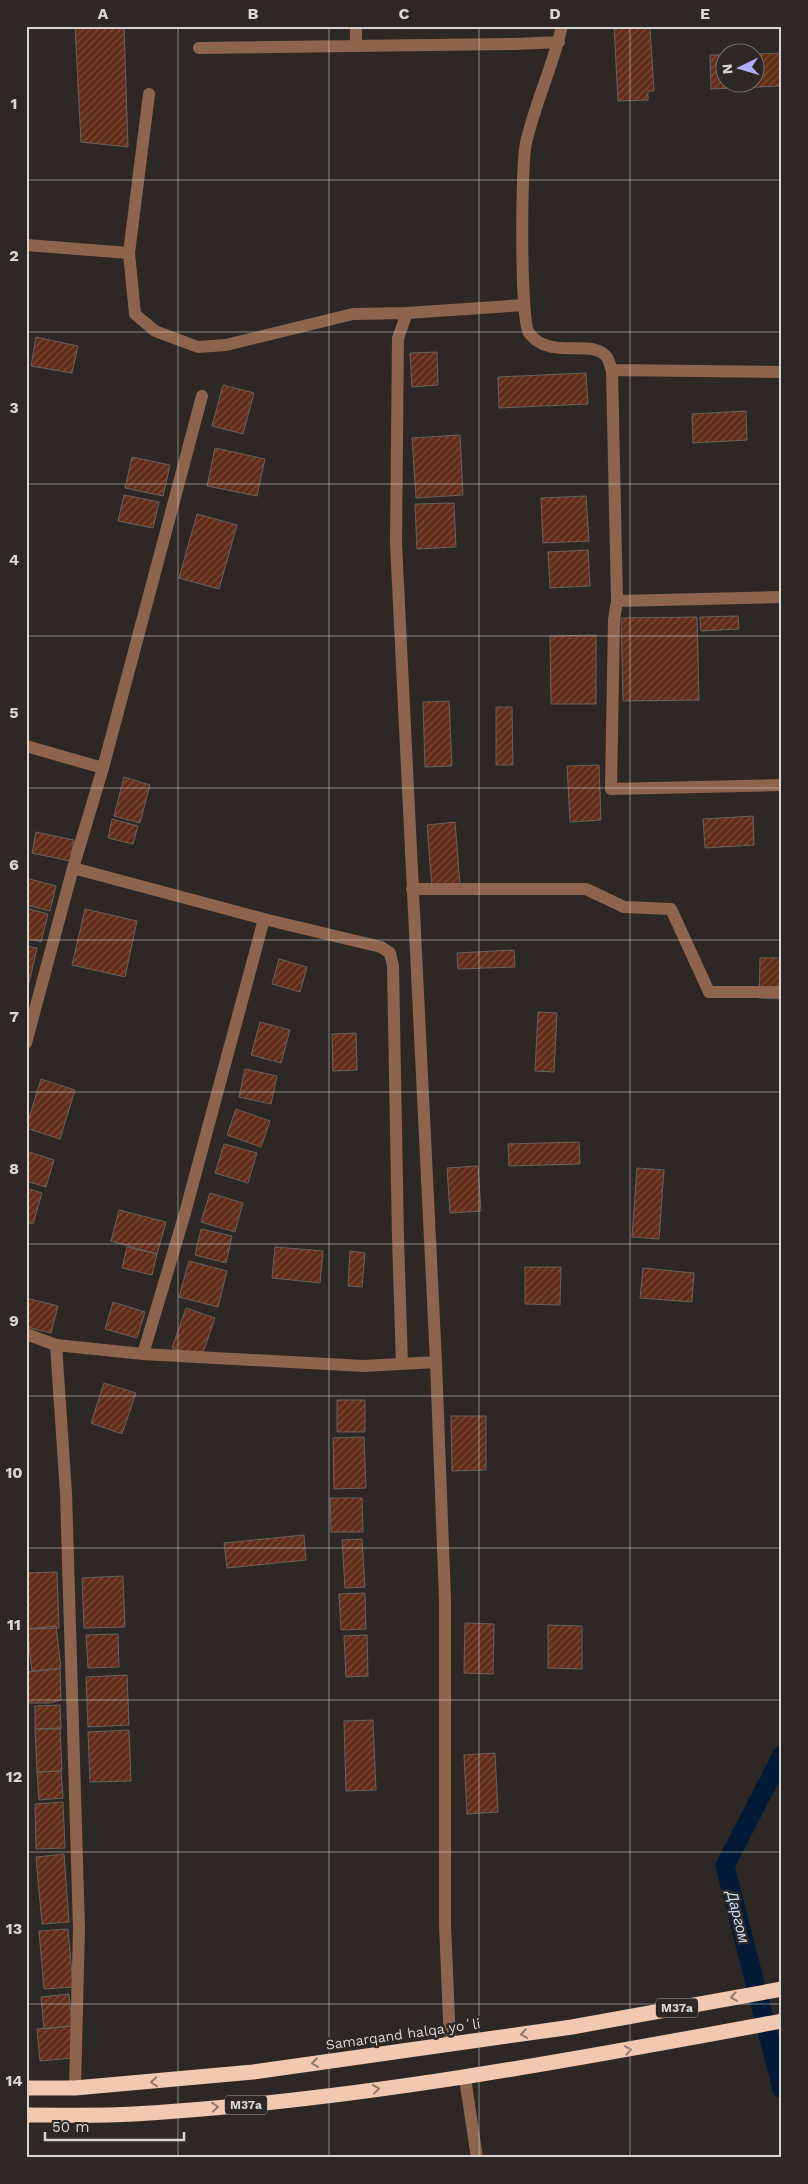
<svg xmlns="http://www.w3.org/2000/svg" width="808" height="2184" viewBox="0 0 808 2184" font-family="'Work Sans',sans-serif">
<style>
.lines{fill:none;stroke-linecap:round;stroke-linejoin:round}
.canal{stroke:#001a37;stroke-width:19}
.building{fill:url(#building-hatch);stroke:#67615f}
.minor{stroke:#8e654c;stroke-width:12}
.highway{stroke:#f2c8b0;stroke-width:15}
.oneway{stroke:#90786b}
.grid{fill:none;stroke:#d8d5d3;stroke-width:1;stroke-opacity:0.55}
.labels{text-anchor:middle;stroke-width:5;stroke-linejoin:round;paint-order:stroke}
.shield{fill:#2d2826;stroke:#a5a19f;stroke-width:1}
.shield-label{font-size:12px;font-weight:bold;fill:#d8d5d3}
.street-label{font-size:14px;fill:#d8d5d3;stroke:#2d2826}
.water-label{font-size:15px;font-style:italic;fill:#c7dffb;stroke:#2d2826}
.neatline{fill:none;stroke:#d8d5d3;stroke-width:2}
.grid-label{font-size:16px;text-anchor:middle;font-weight:bold;fill:#d8d5d3}
</style>
<defs>
<pattern id="building-hatch" width="6" height="6" patternUnits="userSpaceOnUse" patternTransform="scale(1.25)"><rect width="6" height="6" fill="#622d18"/><path d="M-1 1l2-2M0 6l6-6M5 7l2-2" fill="none" stroke="#784b39"/></pattern>
</defs>
<rect width="100%" height="100%" fill="#2d2826"/>
<g class="lines">
<!-- canal -->
<path class="canal" d="M782,1755L725,1866L782,2089"/>
</g>
<!-- building -->
<path class="building" d="M75,26H124L128,147L81,142Z
M614,26H650L654,91H648V100L618,101Z
M782,53V86L711,89L710,55H726V82H756V54Z
M36,337L78,346L72,373L31,366Z
M437,352L438,385L412,387L410,353Z
M586,373L588,404L499,408L498,377Z
M223,385L254,393L243,434L212,426Z
M746,411L747,440L693,443L692,414Z
M460,435L463,495L416,498L412,438Z
M215,448L265,459L257,496L207,486Z
M132,457L170,465L163,496L125,488Z
M124,495L159,502L153,528L118,521Z
M586,496L589,541L543,543L541,498Z
M454,503L456,547L417,549L415,504Z
M197,514L237,525L219,589L179,578Z
M588,550L590,586L550,588L548,552Z
M738,616L739,629L701,631L700,617Z
M697,617L699,700L623,701L621,618Z
M596,635V704H551L550,636Z
M449,701L452,766L425,767L423,702Z
M496,707H512L513,765H496Z
M599,765L601,820L570,822L567,766Z
M124,777L150,785L140,823L114,816Z
M753,816L754,845L705,848L703,819Z
M112,819L138,826L133,844L108,838Z
M455,822L460,885L432,888L427,825Z
M36,832L74,840L70,861L32,853Z
M26,878L56,886L50,911L26,905Z
M26,908L48,914L41,942L26,938Z
M85,909L137,921L125,977L72,965Z
M26,946L37,948L29,983H26Z
M514,950L515,967L458,969L457,953Z
M760,958H782V999L759,998Z
M279,959L307,967L300,992L272,984Z
M538,1012L557,1013L554,1072L535,1071Z
M260,1022L290,1030L281,1063L251,1055Z
M356,1033L357,1070L333,1071L332,1034Z
M245,1069L277,1076L271,1104L239,1097Z
M41,1079L75,1090L60,1139L26,1128Z
M236,1109L270,1121L261,1147L227,1135Z
M579,1142L580,1164L509,1166L508,1144Z
M224,1144L257,1153L248,1183L215,1173Z
M26,1151L54,1160L46,1187L26,1181Z
M478,1166L481,1211L450,1213L447,1168Z
M637,1168L664,1170L659,1239L632,1237Z
M26,1188L42,1193L33,1224L26,1222Z
M210,1193L243,1203L235,1232L201,1222Z
M119,1210L166,1222L157,1254L111,1241Z
M201,1229L232,1236L226,1263L195,1255Z
M127,1247L157,1254L152,1275L122,1268Z
M275,1247L323,1251L320,1283L272,1278Z
M350,1251L365,1253L362,1287L348,1286Z
M189,1261L227,1271L218,1307L179,1297Z
M525,1267H561L560,1305L525,1304Z
M643,1268L694,1273L692,1302L640,1298Z
M26,1298L58,1306L51,1333L26,1327Z
M113,1302L145,1312L137,1338L105,1329Z
M186,1308L215,1318L201,1358L172,1348Z
M104,1383L136,1393L122,1434L91,1423Z
M337,1400H365V1432H337Z
M451,1416H486V1470L452,1471Z
M364,1437L366,1488L334,1489L333,1438Z
M330,1498H362L363,1532H331Z
M304,1535L306,1560L227,1568L224,1543Z
M362,1539L365,1587L345,1588L342,1540Z
M57,1572L59,1628L27,1629L26,1573Z
M123,1576L125,1627L84,1628L82,1578Z
M365,1593L366,1629L341,1630L339,1594Z
M465,1623L494,1624L493,1674L464,1673Z
M548,1625L582,1626V1669L548,1668Z
M56,1626L61,1668L32,1671L27,1629Z
M118,1634L119,1667L88,1668L86,1635Z
M367,1635L368,1676L346,1677L344,1636Z
M60,1669L61,1700L50,1703H26V1672Z
M127,1675L129,1725L88,1727L86,1677Z
M60,1705L61,1729H35V1706Z
M373,1720L376,1790L346,1791L344,1721Z
M60,1728L62,1771L37,1772L35,1729Z
M129,1730L131,1781L90,1782L88,1732Z
M495,1753L498,1812L467,1814L464,1755Z
M61,1771L63,1798L39,1800L37,1772Z
M63,1802L65,1848L36,1849L35,1804Z
M64,1854L69,1922L42,1924L36,1857Z
M68,1929L73,1987L44,1989L39,1931Z
M69,1994L72,2026L44,2029L41,1997Z
M71,2026L74,2058L40,2061L37,2029Z"/>
<g class="lines">
<!-- minor -->
<path class="minor" d="M356,26V45
M562,26C553,66 535,103 526,143C521,163 520,321 529,333C550,361 590,338 606,356C609,359 610,366 612,370L617,601L614,620L611,789L782,785
M199,48L515,44L559,42
M26,245L129,253L135,314L155,331L198,347L226,345L353,314L407,313
M129,253L149,94
M612,370L782,372
M617,601L782,597
M26,746L103,768
M73,868L264,919L185,1213L143,1354
M412,889H586L624,907L671,909L709,992H782
M264,919L381,947L390,953L393,966L398,1238L402,1364
M26,1043L73,868L103,768L202,396
M26,1334L56,1345L143,1354L363,1366L436,1362
M56,1345L66,1493L79,1928L75,2088
M450,2044L445,1924V1600L436,1362L396,543L398,338L407,313L524,305
M465,2078L477,2158"/>
<!-- highway -->
<path class="highway" d="M26,2088H75L253,2072L572,2027L782,1989
M26,2115C62,2115 98,2116 134,2114C352,2101 567,2061 782,2021"/>
</g>
<!-- one-way arrows -->
<defs><path id="oneway-chevron" d="M-2-3.5L2.5 0L-2 3.5" fill="none" stroke-width="1.6" stroke-linecap="round" stroke-linejoin="round" transform="scale(1.25)"/></defs>
<g class="oneway">
<use href="#oneway-chevron" transform="translate(734 1997) rotate(170)"/>
<use href="#oneway-chevron" transform="translate(524 2034) rotate(172)"/>
<use href="#oneway-chevron" transform="translate(628 2050) rotate(-11)"/>
<use href="#oneway-chevron" transform="translate(315 2063) rotate(172)"/>
<use href="#oneway-chevron" transform="translate(154 2082) rotate(175)"/>
<use href="#oneway-chevron" transform="translate(376 2089) rotate(-7)"/>
<use href="#oneway-chevron" transform="translate(215 2107) rotate(-5)"/>
</g>
<!-- grid -->
<path class="grid" d="M178,26V2158M329,26V2158M479,26V2158M630,26V2158M26,180H782M26,332H782M26,484H782M26,636H782M26,788H782M26,940H782M26,1092H782M26,1244H782M26,1396H782M26,1548H782M26,1700H782M26,1852H782M26,2004H782"/>
<g class="labels">
<!-- shield labels -->
<g class="shield">
<rect x="656" y="1998.5" width="42" height="19" rx="4"/>
<rect x="225" y="2095.5" width="42" height="19" rx="4"/>
</g>
<g class="shield-label">
<text x="677" y="2012">M37a</text>
<text x="246" y="2109">M37a</text>
</g>
<!-- street labels -->
<g class="street-label">
<text transform="translate(403 2034) rotate(-8)" y="5">Samarqand halqa yoʻli</text>
</g>
<!-- water labels -->
<g class="water-label">
<text transform="translate(738 1917) rotate(76)" y="5">Даргом</text>
</g>
</g>
<!-- border -->
<rect width="808" height="2184" fill="none" stroke="#2d2826" stroke-width="55"/>
<!-- north arrow -->
<g transform="translate(740 68) rotate(265)"><circle r="24" fill="#2d2826" stroke="#716d6b"/>
<path d="M0-4L9 19L0 12L-9 19Z" fill="#b1adfa"/>
<text y="-8" font-size="14" font-weight="bold" text-anchor="middle" fill="#d8d5d3">N</text>
</g>
<!-- scale -->
<path d="M45 2132v8h139v-8" fill="none" stroke="#d8d5d3" stroke-width="2.5"/>
<text x="52" y="2132" font-size="15" fill="#d8d5d3" stroke="#2d2826" stroke-width="4" paint-order="stroke">50 m</text>
<rect x="28" y="28" width="752" height="2128" class="neatline"/>
<g class="grid-label">
<text x="103" y="19">A</text>
<text x="253" y="19">B</text>
<text x="404" y="19">C</text>
<text x="555" y="19">D</text>
<text x="705" y="19">E</text>
<text x="14" y="109">1</text>
<text x="14" y="261">2</text>
<text x="14" y="413">3</text>
<text x="14" y="565">4</text>
<text x="14" y="718">5</text>
<text x="14" y="870">6</text>
<text x="14" y="1022">7</text>
<text x="14" y="1174">8</text>
<text x="14" y="1326">9</text>
<text x="14" y="1478">10</text>
<text x="14" y="1630">11</text>
<text x="14" y="1782">12</text>
<text x="14" y="1934">13</text>
<text x="14" y="2086">14</text>
</g>
</svg>
